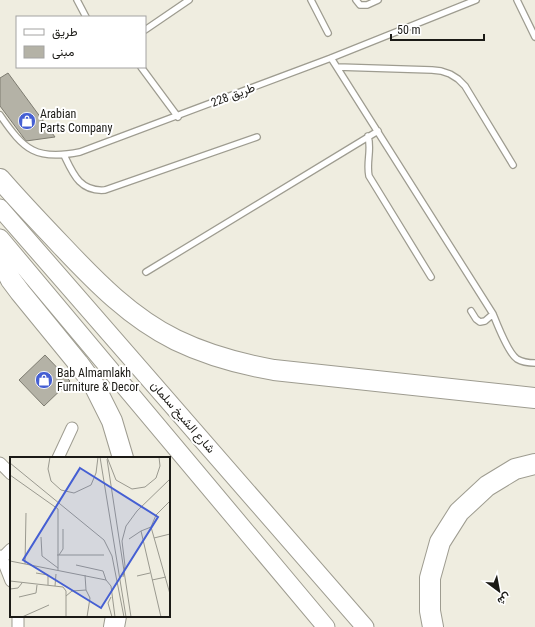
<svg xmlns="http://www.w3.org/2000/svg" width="535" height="627" viewBox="0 0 535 627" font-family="'Roboto Condensed',Vazirmatn,sans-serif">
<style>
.building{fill:#b4b2a6;stroke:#7e7c71}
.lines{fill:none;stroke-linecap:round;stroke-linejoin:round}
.lane-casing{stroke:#9e9c90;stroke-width:8}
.street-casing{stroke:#9e9c90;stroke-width:13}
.primary-casing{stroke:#9e9c90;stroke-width:19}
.highway-casing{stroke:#9e9c90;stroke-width:22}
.lane{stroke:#fff;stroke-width:5.5}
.street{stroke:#fff;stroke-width:11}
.primary{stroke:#fff;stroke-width:17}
.highway{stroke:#fff;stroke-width:20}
.labels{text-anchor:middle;stroke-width:4;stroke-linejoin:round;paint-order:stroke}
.street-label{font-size:12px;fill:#1b1a16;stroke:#fff}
.poi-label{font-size:12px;fill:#1b1a16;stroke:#fff;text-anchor:start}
.inset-road{fill:none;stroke:#9a998f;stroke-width:1}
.view{fill:#455fd3;fill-opacity:0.15;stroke:#455fd3;stroke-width:2}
.inset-edge{fill:none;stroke:#1b1a16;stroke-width:2}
</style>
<rect width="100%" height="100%" fill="#efede0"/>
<!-- building -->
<path class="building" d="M8,73L55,137L26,141L0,106V78Z
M45,355L70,381L44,406L19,380Z"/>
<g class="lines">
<defs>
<path id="lane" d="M77,0L86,17
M311,0L328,33
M356,0L360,5H367L378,0
M517,0L535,37
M145,30L189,0
M331,58L493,314C497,324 508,353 517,359C522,362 529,363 535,363
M141,67L178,117
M337,67L432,70L441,71L450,74L458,79L465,86L513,165
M0,115C24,150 36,161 80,152L331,58L476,0
M368,136C372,150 366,162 369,176L431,277
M64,155C73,174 80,192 105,190L257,137
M146,272L378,131
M471,311L476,319L480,322L485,321L493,314"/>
<path id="street" d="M58,458L72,428
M0,463L11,474
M0,556L2,558L11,581
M2,558L11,549
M18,627V616"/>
<path id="primary" d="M0,208L365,627
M0,238L326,627"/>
<path id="highway" d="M0,179C20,202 41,224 62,246C96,282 131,318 176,340C207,355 240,364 274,370L535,398
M0,259L11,280L20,292L78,363L94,385L112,421L123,458
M114,627L116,616
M433,627L430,611V578L440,542L459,512L487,486L515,469L535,464"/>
</defs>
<!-- lane casing -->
<use href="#lane" class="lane-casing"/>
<!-- street casing -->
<use href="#street" class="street-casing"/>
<!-- primary casing -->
<use href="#primary" class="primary-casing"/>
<!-- highway casing -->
<use href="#highway" class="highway-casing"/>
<!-- lane -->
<use href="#lane" class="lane"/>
<!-- street -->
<use href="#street" class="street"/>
<!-- primary -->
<use href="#primary" class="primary"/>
<!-- highway -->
<use href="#highway" class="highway"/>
</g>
<!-- icons -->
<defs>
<symbol id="shop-disc" viewBox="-11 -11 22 22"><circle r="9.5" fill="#455fd3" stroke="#fff"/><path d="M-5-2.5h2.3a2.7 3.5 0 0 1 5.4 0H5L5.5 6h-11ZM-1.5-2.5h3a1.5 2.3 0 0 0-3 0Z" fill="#fff"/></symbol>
</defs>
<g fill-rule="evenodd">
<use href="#shop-disc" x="17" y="111" width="20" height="20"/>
<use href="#shop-disc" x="34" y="370" width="20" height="20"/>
</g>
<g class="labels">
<!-- street labels -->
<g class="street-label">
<text transform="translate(233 95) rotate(-21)" y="4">طريق 228</text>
<text transform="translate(183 417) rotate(49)" y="4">شارع الشيخ سلمان</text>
</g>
<!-- poi labels -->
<g class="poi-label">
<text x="40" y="118">Arabian<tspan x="40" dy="14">Parts Company</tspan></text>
<text x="57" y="377">Bab Almamlakh<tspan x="57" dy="14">Furniture &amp; Decor</tspan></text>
</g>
</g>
<!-- overview -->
<g transform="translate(10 457)">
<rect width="160" height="160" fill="#efede0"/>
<path class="inset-road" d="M40,0L38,12L41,24L51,33L64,36L81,28L86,16L88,0M90,0L116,160M97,0L106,23L122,32L135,30L146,21L150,9L149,0M97,2L121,160M0,6L94,83L102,99L114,160M0,18L48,52V113M160,44L146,58L141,70L160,137M141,70L131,74L151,160M31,80L32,99L48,111M144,81L160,77M119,82L131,74M47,98H94M49,98L53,92V72M0,104L96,123L101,129L105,160M15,107L16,56M66,108L93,114L96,123M26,116L38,118V128M127,119L140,116M113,120L115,109L112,84L116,69L127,54L160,22M142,123L156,120M0,124L53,130L56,134V160M45,129L46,117M0,132L8,131L12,126M76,133L80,141L77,160M56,139L62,134L76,133L75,118M9,140L26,136L27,128M101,140L98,146L102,160M12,160L39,148"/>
<path class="view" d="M70,11L148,60L91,151L13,103Z"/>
<rect width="160" height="160" class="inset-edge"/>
</g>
<!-- legend -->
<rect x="16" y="16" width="130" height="52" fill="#ffffff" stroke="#a4a3a2"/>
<rect x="24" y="29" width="20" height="6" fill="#ffffff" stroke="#a4a3a2"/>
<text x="52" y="36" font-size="12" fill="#1b1a16">طريق</text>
<rect x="24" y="46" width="20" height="12" fill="#b4b2a6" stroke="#a4a3a2"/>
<text x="52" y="56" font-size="12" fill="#1b1a16">مبنى</text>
<!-- north arrow -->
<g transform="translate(499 591) rotate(148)" stroke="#ffffff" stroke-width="3" paint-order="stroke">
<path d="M0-3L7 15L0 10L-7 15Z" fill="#1b1a16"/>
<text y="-6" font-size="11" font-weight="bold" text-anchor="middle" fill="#1b1a16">ش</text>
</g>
<!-- scale -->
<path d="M391 34v6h93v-6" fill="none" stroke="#1b1a16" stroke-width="2"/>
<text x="397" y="34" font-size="12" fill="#1b1a16" stroke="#ffffff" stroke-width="3" paint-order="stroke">50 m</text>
</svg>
